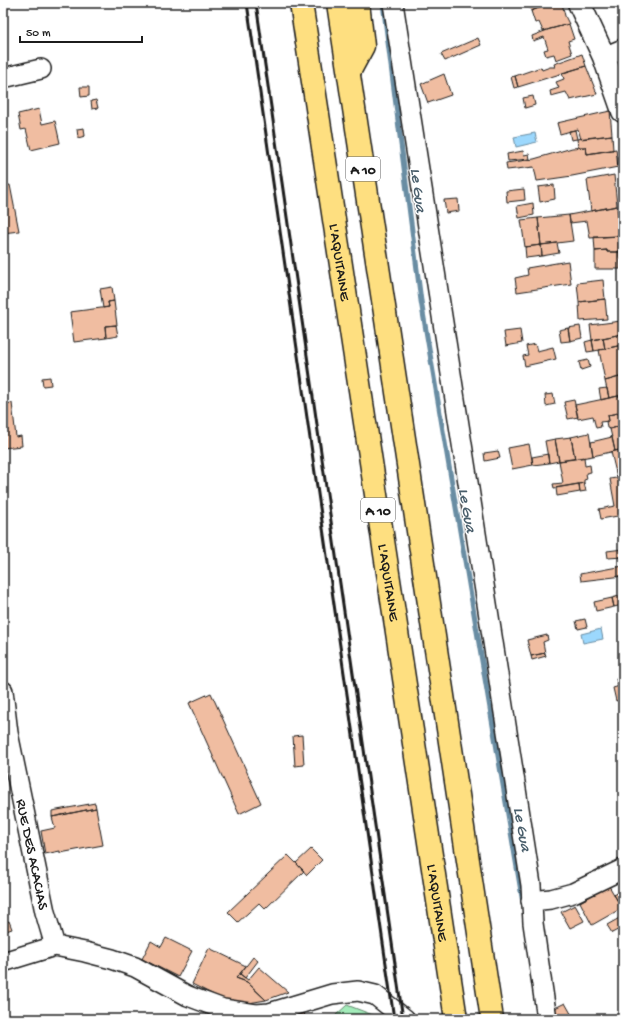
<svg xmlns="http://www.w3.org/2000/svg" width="626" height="1022" viewBox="0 0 626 1022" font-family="'Gochi Hand',sans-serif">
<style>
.green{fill:#a3ecba;stroke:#60846b}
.water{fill:#9cd8fd;stroke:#698da3}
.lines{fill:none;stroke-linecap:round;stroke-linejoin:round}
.stream{stroke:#698da3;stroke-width:5}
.building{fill:#f0bda1;stroke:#1c1c1c}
.street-casing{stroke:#1c1c1c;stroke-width:22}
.secondary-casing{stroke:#1c1c1c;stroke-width:25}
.highway-casing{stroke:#1c1c1c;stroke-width:25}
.street{stroke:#fff;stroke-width:19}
.secondary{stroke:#fff;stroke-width:22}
.highway{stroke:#fedf80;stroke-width:22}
.rail{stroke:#1c1c1c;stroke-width:3}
.labels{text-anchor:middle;stroke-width:3;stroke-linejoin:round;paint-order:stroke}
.shield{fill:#fff;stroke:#606060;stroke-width:1}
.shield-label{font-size:14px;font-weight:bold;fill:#1c1c1c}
.street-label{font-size:15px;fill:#1c1c1c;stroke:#fff}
.water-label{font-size:16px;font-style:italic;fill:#495e6b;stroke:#fff}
</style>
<rect width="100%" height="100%" fill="#fff"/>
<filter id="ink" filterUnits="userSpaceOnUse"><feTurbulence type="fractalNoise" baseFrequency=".025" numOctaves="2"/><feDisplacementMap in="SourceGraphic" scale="8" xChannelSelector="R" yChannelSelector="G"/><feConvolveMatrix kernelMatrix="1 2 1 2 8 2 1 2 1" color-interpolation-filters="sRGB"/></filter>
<g filter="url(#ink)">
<!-- green -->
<path class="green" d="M347,1005L383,1019H335L336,1015Z"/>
<!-- water -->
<path class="water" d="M535,133L537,142L516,147L514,137Z
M601,629L603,639L583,643L581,634Z"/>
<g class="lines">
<!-- stream -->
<path class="stream" d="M383,3L421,301L523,903"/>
</g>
<!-- building -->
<path class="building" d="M533,3H552L531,11L529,5Z
M552,3H562L565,16L569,24L543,31L539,22L535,23L531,11Z
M569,24L574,39L568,41L572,54L556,60L554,54L546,56L544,50L548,49L544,37L533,41L532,36L550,29Z
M478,38L481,45L445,61L441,54Z
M582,54L586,66L518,87L515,76L541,67L542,70L550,67H555L554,64Z
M586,66L597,94L570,100L566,92L551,96L550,91L559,88L556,82L564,79L562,73Z
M444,74L451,95L428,103L421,84Z
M515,76L518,87L514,88L511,77Z
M80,87H89V96L81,97Z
M533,96L535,105L525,108L523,98Z
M96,100L98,108L92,109L91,101Z
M39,109L42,124L55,121L60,143L31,150L26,129L21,130L18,114Z
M610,111L612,135L581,139L578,129L560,134L557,123Z
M84,128L85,136L78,138L77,129Z
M575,130L577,139L571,140L569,131Z
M612,135L613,150L587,154L586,147H578L577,139Z
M586,147L587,154L616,149L618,167L572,176L537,181L534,167L507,170L506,163L534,159L572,148Z
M523,151L524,155L529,154L530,159L508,161L507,154Z
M614,175L617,206L591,211L587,180Z
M10,185L19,231L3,233V186Z
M554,185L555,199L540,202L538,187Z
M524,189L525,200L507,202L506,191Z
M458,199L459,211L446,213L444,200Z
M533,203L534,215L519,218L517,206Z
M617,206L619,236L590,238L587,221L570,223L569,215Z
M569,215L573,241L541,245L538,218Z
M538,218L541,245L525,247L521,220Z
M619,236V252H607V250L595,251L594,237Z
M557,243L559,253L542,256L541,245Z
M541,245L542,256L526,258L525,247Z
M607,250V252H619L620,269H595V251Z
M568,261L571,284L517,292L515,278L528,275L527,268Z
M603,280L605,299L579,302L577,283Z
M112,287L114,301L108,302L109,307L103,308L100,289Z
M605,299L607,319L580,321L579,302Z
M114,301L117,325L105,326L106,338L74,342L70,312L109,307L108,302Z
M621,321L622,334L592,340L590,325Z
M116,325L118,336L106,338L105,326Z
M580,326L582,338L570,341L568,328Z
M568,328L570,341L561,342L559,330Z
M520,330L522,343L506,346L504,332Z
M622,334V345L605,349L603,338Z
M603,338L605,349L594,351L592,340Z
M592,340L594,351L587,352L585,342Z
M535,344L537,351L553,347L556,359L525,366L523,356L528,355L526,346Z
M622,345L623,376L605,381L599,350Z
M588,360L590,367L581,370L579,362Z
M623,376V395L609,398L605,381Z
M50,377L51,385L43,386L42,378Z
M607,388L609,398L601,400L599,389Z
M553,394L555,404L546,406L545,395Z
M623,395V412L608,415L609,421L600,422L601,427L596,428L593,416L578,419L575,405Z
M574,400L578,417L568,419L564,402Z
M12,403L16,437L21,436L22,446L3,448V404Z
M623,412V434L621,426L610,429L607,428L606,421H609L608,415Z
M621,426L623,434V449L615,451L610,429Z
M589,433L593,456L575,459L571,437Z
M571,437L575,459L559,461L555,439Z
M612,437L615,451L593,456L591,442Z
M555,439L559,461L549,463L545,441Z
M529,444L533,465L512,469L508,448Z
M623,449V477H617L611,452Z
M498,451L500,458L485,461L484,453Z
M548,454L549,463L533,465L532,457Z
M584,457L585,466L590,465L591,472L586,473L587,479L584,480V483L554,488L553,484L563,483L559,461Z
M622,477H623V515L601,519L599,509L615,506L610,479Z
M584,483L586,491L580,492L579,484Z
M579,484L580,492L557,496L556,488Z
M623,549V557L608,558L607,551Z
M623,566V576L581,581L580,574Z
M619,596L622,605L614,607L612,598Z
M612,598L614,607L596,611L594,602Z
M585,619L587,627L578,629L576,621Z
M547,635L548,640L543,642L545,653L531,656L527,640Z
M545,653L546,656L532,660L531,656Z
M623,677V684L618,686L616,679Z
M623,685V704L622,699L616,701L613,688Z
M211,693L261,803L239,814L189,703Z
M302,735L304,765L295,766L293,736Z
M95,803L96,808L52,817V811Z
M96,808L103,845L60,853V851L45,854L41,831L55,828L52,817Z
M311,849L322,860L307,875L296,863Z
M288,855L304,871L265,909L259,903L238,922L228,912Z
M609,886L622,908L592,925L580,902Z
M623,890V910L614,895Z
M575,905L584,921L570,928L561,912Z
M623,916V927L612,933L607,925Z
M9,921L12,929L3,932V923Z
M166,938L192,951L178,977L142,959L151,941L161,947Z
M209,948L246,966L236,978L247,982L266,1000L243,1004L220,998L192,984Z
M253,957L258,961L245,978L240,974Z
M259,967L288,992L266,1000L247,982L236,978L240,974L248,980Z
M565,1003L574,1019H556L551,1010Z
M303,1012L307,1019H290Z"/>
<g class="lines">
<defs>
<g id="street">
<path d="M393,3L531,885L533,923L547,1019"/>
<path d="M604,57L623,49"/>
<path d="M3,78L41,69"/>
<path id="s1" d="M3,691L8,733L45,912L55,946"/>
<path d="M531,901L551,899L573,893L623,869"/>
<path d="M3,962L55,946L85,952L112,959L135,967L188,996L223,1009L256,1014L269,1013L332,994L358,991L375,995L405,1019"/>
</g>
<path id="secondary" d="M579,3L604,57L623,111"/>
<g id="highway">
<path id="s2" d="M301,3L456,1019"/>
<path d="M338,3L492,1019"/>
<path d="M349,72L363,46L358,3"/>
</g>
</defs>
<!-- street casing -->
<use href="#street" class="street-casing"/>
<!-- secondary casing -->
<use href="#secondary" class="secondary-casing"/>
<!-- highway casing -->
<use href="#highway" class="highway-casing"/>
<!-- street -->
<use href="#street" class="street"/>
<!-- secondary -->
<use href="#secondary" class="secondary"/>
<!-- highway -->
<use href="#highway" class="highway"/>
<!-- rail -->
<path class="rail" d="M247,3L394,1019
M256,3L403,1019"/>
</g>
</g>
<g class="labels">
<!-- shield labels -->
<g class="shield">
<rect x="346" y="157" width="34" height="24" rx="3"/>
<rect x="361" y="498" width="34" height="24" rx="3"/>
</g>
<g class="shield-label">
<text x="363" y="174">A 10</text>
<text x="378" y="515">A 10</text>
</g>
<!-- street labels -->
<g class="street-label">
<text dy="5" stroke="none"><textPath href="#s2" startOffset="262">L'AQUITAINE</textPath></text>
<text dy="5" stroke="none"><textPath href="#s2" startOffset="586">L'AQUITAINE</textPath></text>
<text dy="5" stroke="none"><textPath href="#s1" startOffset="166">RUE DES ACACIAS</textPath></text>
<text dy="5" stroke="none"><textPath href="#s2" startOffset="910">L'AQUITAINE</textPath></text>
</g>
<!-- water labels -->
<g class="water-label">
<text transform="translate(420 190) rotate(83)" y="6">Le Gua</text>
<text transform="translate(469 510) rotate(80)" y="6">Le Gua</text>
<text transform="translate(524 829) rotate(80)" y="6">Le Gua</text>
</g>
</g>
<!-- margin -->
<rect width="626" height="1022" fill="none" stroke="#fff" stroke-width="16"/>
<rect x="8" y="8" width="610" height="1006" fill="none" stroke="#1c1c1c" stroke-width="1.5" filter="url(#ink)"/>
<!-- scale -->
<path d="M20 36v6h122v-6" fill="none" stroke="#1c1c1c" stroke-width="2"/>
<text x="26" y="36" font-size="12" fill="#1c1c1c" stroke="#ffffff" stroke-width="3" paint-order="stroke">50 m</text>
</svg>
